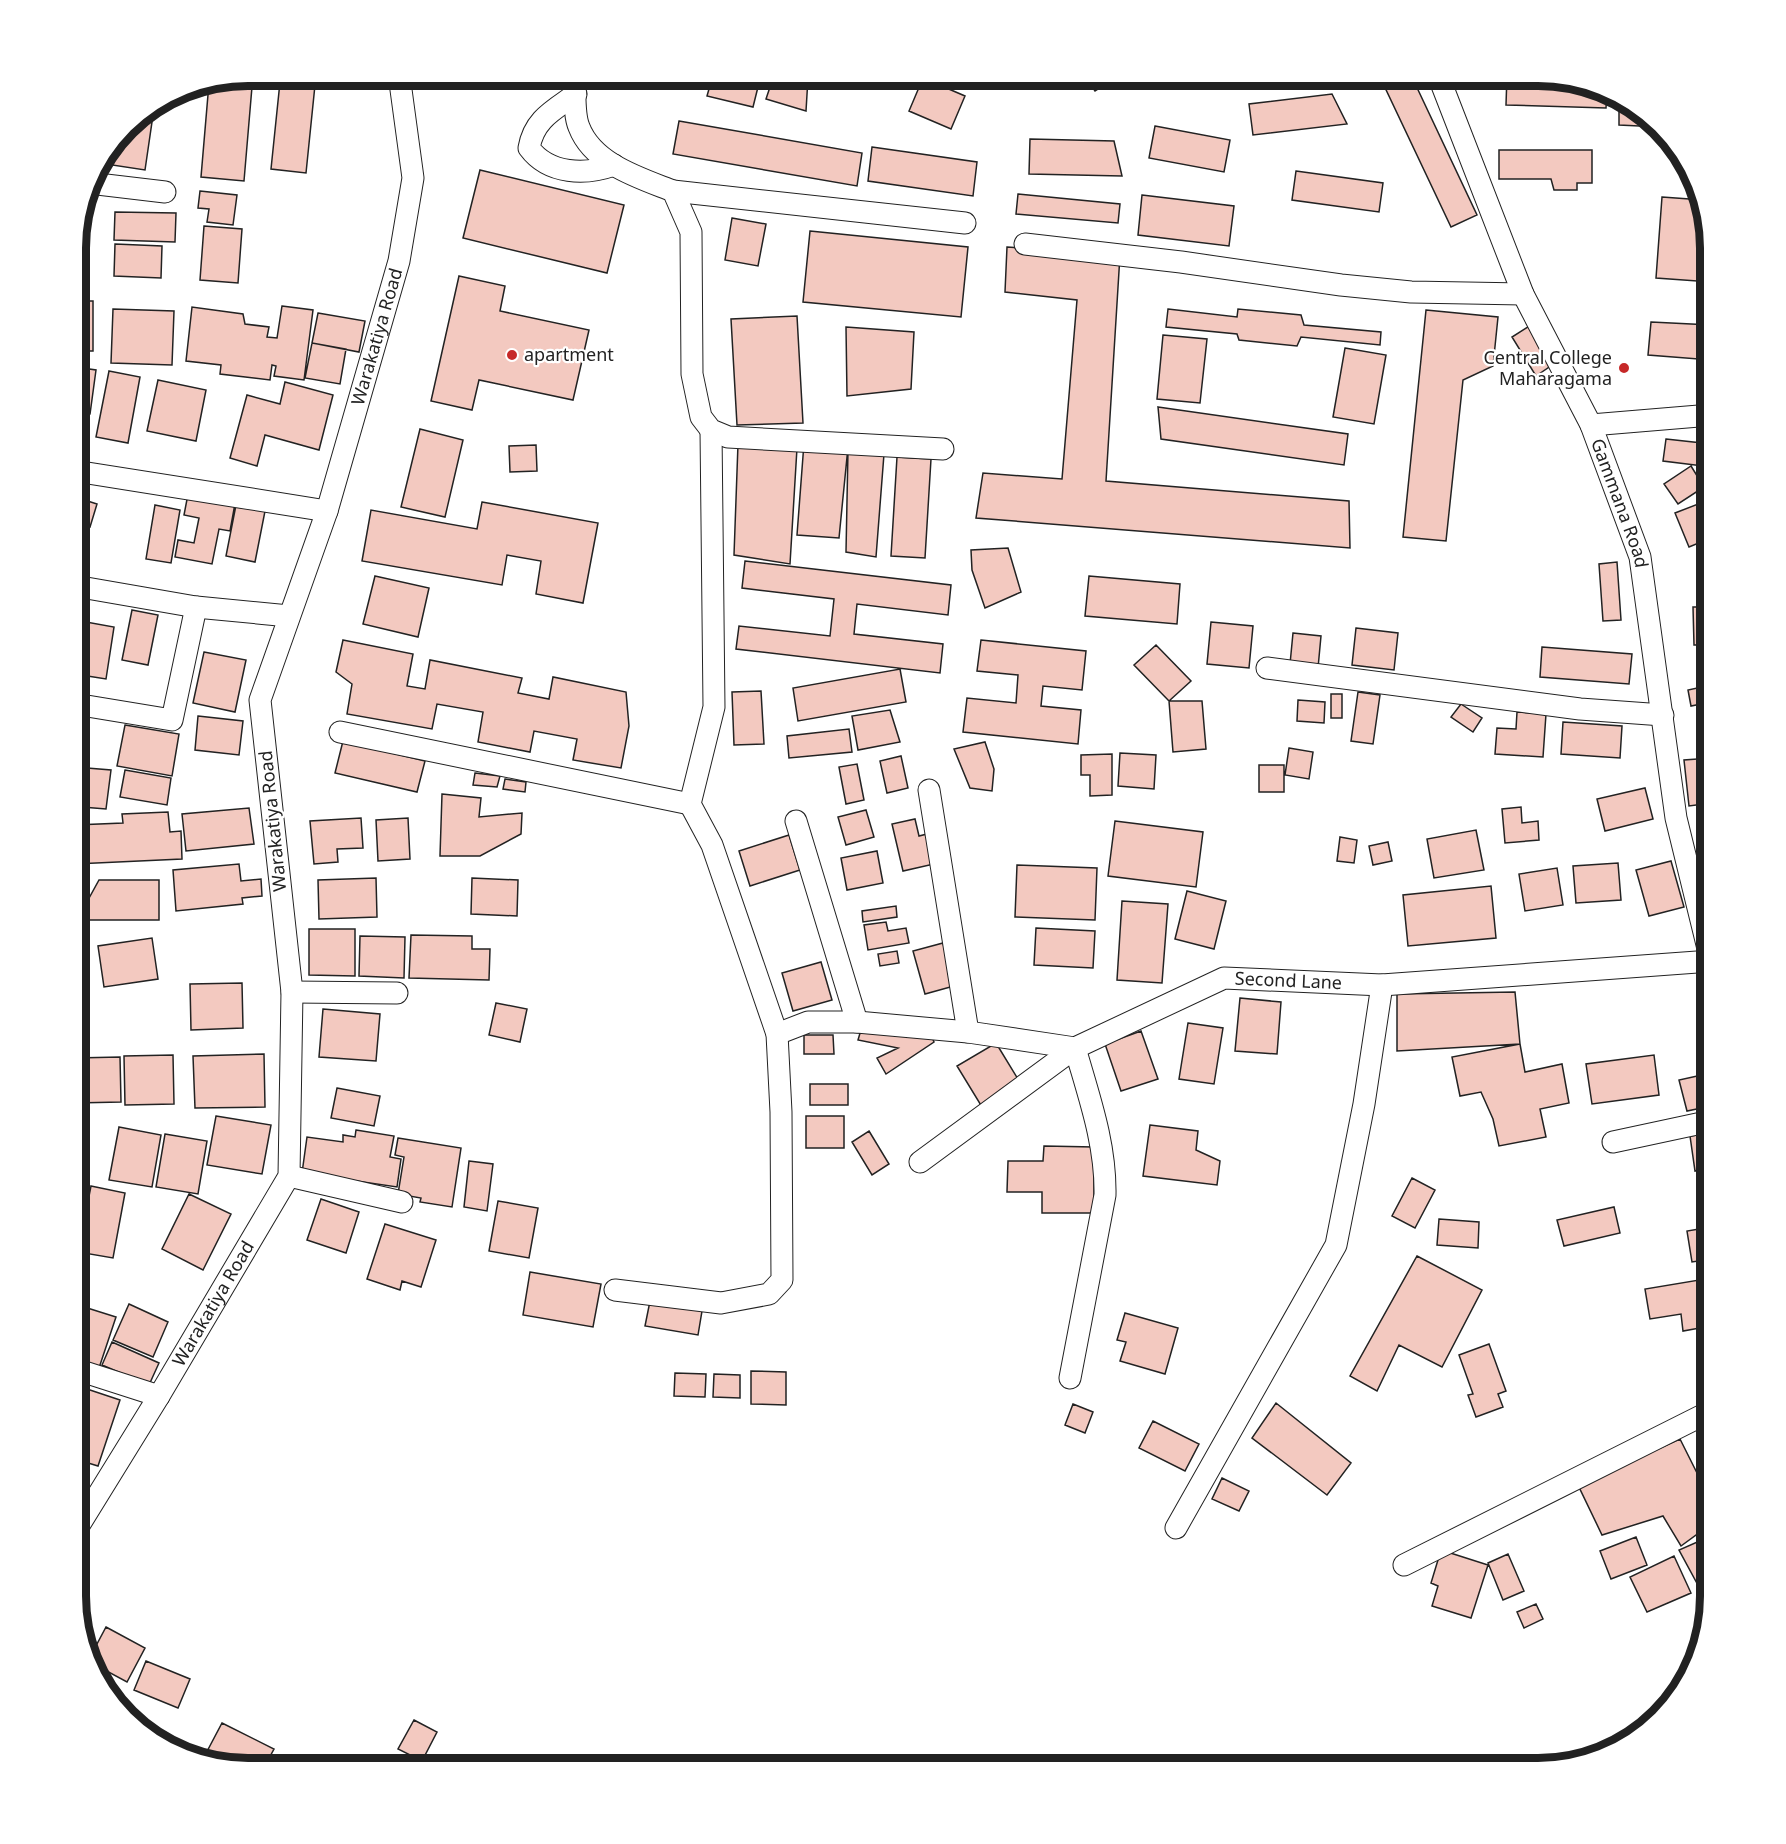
<svg xmlns="http://www.w3.org/2000/svg" width="1786" height="1844" viewBox="0 0 1786 1844" font-family="'Noto Sans',sans-serif">
<style>
.building{fill:#f3c9c0;stroke:#222;stroke-width:1.5}
.lines{fill:none;stroke-linecap:round;stroke-linejoin:round}
.minor-casing{stroke:#222;stroke-width:23}
.minor{stroke:#fff;stroke-width:21}
.poi-dot{fill:#c62828;stroke:#fff;stroke-width:2}
.labels{text-anchor:middle;stroke-width:4.5;stroke-linejoin:round;paint-order:stroke}
.street-label{font-size:18px;fill:#222;stroke:#fff}
.poi-label{font-size:18px;fill:#222;stroke:#fff;text-anchor:start}
.rim{fill:none;stroke:#222;stroke-width:8}
</style>
<rect width="100%" height="100%" fill="#fff"/>
<!-- building -->
<path class="building" d="M253,75L244,181L201,177L209,83Z
M265,75H337L335,88Z
M713,75H761L753,107L707,96Z
M774,75H801L808,78L806,111L766,99Z
M1084,75H1120L1095,91Z
M1201,75H1273V78L1238,79V87L1202,89Z
M1384,75H1411L1477,215L1451,227L1380,77Z
M1507,75H1550L1607,91L1606,108L1506,105Z
M923,78L965,96L951,129L909,111Z
M280,82L315,85L306,173L271,169Z
M1332,94L1347,124L1253,135L1249,104Z
M1619,107L1636,109L1659,127L1619,125Z
M141,113L153,115L145,170L99,163L133,118Z
M679,121L862,153L857,186L673,154Z
M1155,126L1230,140L1224,172L1149,158Z
M1030,139L1114,141L1122,176L1029,174Z
M872,147L977,162L973,196L868,181Z
M1499,150H1592V183H1577V190H1554L1551,179H1499Z
M480,170L624,205L607,273L463,238Z
M1296,171L1383,183L1379,212L1292,200Z
M200,191L237,195L233,225L207,222L209,209L198,208Z
M1018,194L1120,204L1118,223L1016,214Z
M1142,195L1234,206L1229,246L1138,235Z
M1662,197L1703,200L1711,247V282L1656,278Z
M115,212L176,213L175,242L114,240Z
M732,218L766,224L758,266L725,260Z
M204,226L242,229L238,283L200,280Z
M810,231L968,247L961,317L803,302Z
M115,244L162,246L161,278L114,276Z
M1007,247L1120,255L1106,481L1349,501L1350,548L976,518L983,473L1062,479L1077,300L1005,292Z
M459,276L505,286L500,311L589,330L573,400L479,380L472,410L431,401Z
M75,301H93V351H75Z
M282,306L313,310L304,380L274,376L276,366L272,365L270,380L220,374L221,365L186,361L192,307L243,314L245,324L269,327L267,337L277,338Z
M113,309L174,311L172,365L111,363Z
M1168,309L1237,317L1238,309L1301,315L1304,325L1381,332L1380,345L1301,337L1297,346L1239,340L1237,334L1166,327Z
M1426,310L1498,317L1493,366L1463,380L1446,541L1403,537Z
M318,313L365,321L359,352L312,343Z
M797,316L803,423L737,425L731,319Z
M1651,322L1711,325V360L1648,355Z
M1531,325L1555,363L1536,376L1512,337Z
M846,327L914,332L911,389L847,396Z
M1163,335L1207,339L1200,403L1157,399Z
M312,343L346,349L340,384L305,378Z
M1345,348L1386,355L1374,424L1333,417Z
M75,367L96,370L90,414L75,422Z
M109,371L140,377L128,443L96,437Z
M158,380L206,390L196,441L147,431Z
M285,382L333,395L319,450L265,435L257,466L230,458L247,395L280,404Z
M1158,407L1348,434L1344,465L1161,439Z
M420,429L463,440L445,517L401,507Z
M1666,439L1711,444V467L1663,461Z
M804,443L848,447L839,538L797,535Z
M738,444L797,448L790,564L734,555Z
M536,445L537,471L510,472L509,446Z
M848,450L884,454L876,557L846,552Z
M897,457L931,459L925,558L891,556Z
M1691,466L1704,487L1678,504L1664,484Z
M189,489L236,498L230,531L219,529L212,564L175,557L178,540L194,543L199,518L184,515Z
M75,497L97,504L90,527L75,522Z
M1711,499V538L1689,547L1675,513Z
M237,500L266,506L255,562L226,556Z
M482,502L598,523L583,603L536,594L541,561L507,555L502,585L362,561L371,510L477,529Z
M155,505L180,510L171,563L146,559Z
M1008,548L1021,592L985,608L972,570L971,550Z
M745,561L951,585L948,615L857,604L854,634L943,644L940,673L736,649L739,626L830,636L834,599L742,588Z
M1617,562L1621,620L1603,621L1599,564Z
M375,576L429,588L418,637L363,624Z
M1089,576L1180,584L1177,624L1085,616Z
M1693,607H1711V645H1694Z
M132,610L158,615L148,665L122,660Z
M75,620L114,627L106,679L75,674Z
M1211,622L1253,626L1249,668L1207,664Z
M1356,628L1398,633L1394,670L1352,665Z
M1293,633L1321,636L1318,668L1290,664Z
M343,640L413,654L407,686L425,689L430,660L522,678L518,693L549,699L553,677L626,692L629,726L621,768L573,760L577,739L534,731L530,752L478,742L483,712L437,704L432,729L347,714L352,684L336,672Z
M981,640L1086,651L1082,690L1043,686L1041,706L1081,710L1078,744L963,732L967,698L1016,703L1018,675L977,671Z
M1156,645L1191,681L1169,701L1134,665Z
M1542,647L1632,654L1629,684L1540,677Z
M204,652L246,660L235,712L193,703Z
M900,669L906,702L798,721L793,688Z
M1711,685V702L1691,706L1688,690Z
M761,691L764,744L734,745L732,692Z
M1358,692L1380,695L1373,744L1351,741Z
M1331,694H1342V718H1331Z
M1298,700L1325,702L1324,723L1297,721Z
M1169,701H1202L1206,749L1173,752Z
M1461,704L1482,718L1473,732L1451,717Z
M890,710L900,742L858,750L852,716Z
M1517,712L1546,714L1543,757L1495,754L1497,728L1516,729Z
M198,716L243,721L239,755L195,750Z
M1563,722L1622,726L1620,758L1561,754Z
M125,725L179,734L172,776L117,766Z
M849,729L852,752L789,758L787,736Z
M343,741L425,761L417,792L335,773Z
M985,742L994,769L992,791L970,788L954,749Z
M1289,748L1313,752L1309,779L1285,775Z
M1120,753L1156,755L1154,789L1118,786Z
M1112,754V795L1090,796V775H1081V755Z
M901,756L908,788L887,793L880,761Z
M1711,758V803L1689,806L1684,760Z
M857,764L864,800L846,804L839,767Z
M1259,765H1284V792H1259Z
M87,768L111,770L106,809L82,807Z
M125,770L171,778L167,805L120,797Z
M475,773L500,776L497,787L473,785Z
M505,779L526,782L525,792L503,789Z
M1645,788L1653,819L1605,831L1597,799Z
M442,794L481,798L479,817L522,813L521,834L480,856H440Z
M1521,807L1522,823L1538,821L1539,840L1505,843L1502,809Z
M249,808L254,844L186,851L182,814Z
M866,810L874,837L846,845L838,817Z
M1711,810V859H1709L1705,811Z
M168,812L170,832L181,831L182,859L75,864V825L123,823L122,814Z
M361,818L363,848L337,849L338,862L314,864L310,821Z
M408,818L410,859L378,861L376,820Z
M915,819L919,836L927,834L934,864L903,871L892,824Z
M1115,821L1203,832L1196,887L1108,876Z
M1476,830L1484,870L1434,878L1427,839Z
M789,835L800,870L750,886L739,851Z
M1340,837L1357,840L1354,863L1337,861Z
M1388,842L1392,861L1373,865L1369,846Z
M877,851L883,883L847,890L841,858Z
M1671,861L1684,907L1649,916L1636,870Z
M1618,863L1621,900L1576,903L1573,866Z
M239,864L241,881L261,879L262,896L242,898L243,904L176,911L173,870Z
M1017,865L1097,868L1095,920L1015,917Z
M1557,868L1563,905L1525,911L1519,874Z
M376,878L377,917L319,919L318,880Z
M472,878L518,880L517,916L471,914Z
M99,880H159V920H77Z
M1491,886L1496,938L1408,946L1403,895Z
M1187,891L1226,901L1214,949L1175,939Z
M1122,901L1168,904L1162,983L1117,980Z
M896,906L897,917L863,922L862,911Z
M886,922L888,931L906,928L909,943L868,950L864,925Z
M1036,928L1095,931L1093,968L1034,965Z
M309,929H355V976L309,975Z
M411,935L472,936V949H490L489,980L409,978Z
M360,936L405,937L404,978L359,976Z
M152,938L158,979L104,987L98,946Z
M943,943L954,986L925,994L913,951Z
M897,951L899,963L880,966L878,954Z
M821,962L832,1000L793,1011L782,973Z
M242,983L243,1028L191,1030L190,984Z
M1515,992L1520,1044L1397,1051V994Z
M1240,998L1281,1002L1277,1054L1235,1051Z
M496,1003L527,1009L520,1042L489,1035Z
M323,1009L380,1014L376,1061L319,1057Z
M863,1023L929,1030L934,1042L886,1074L877,1058L898,1048L858,1040Z
M1188,1023L1223,1028L1214,1084L1179,1079Z
M1141,1031L1158,1079L1121,1091L1105,1044Z
M804,1035H833L834,1054H804Z
M996,1043L1021,1084L982,1107L957,1066Z
M1520,1044L1525,1072L1562,1064L1569,1103L1540,1109L1546,1137L1499,1146L1493,1119L1481,1092L1460,1096L1452,1057Z
M264,1054L265,1107L195,1108L193,1056Z
M173,1055L174,1104L125,1105L124,1056Z
M1654,1055L1659,1095L1592,1104L1586,1064Z
M120,1057L121,1102L75,1103V1058Z
M1711,1073V1106L1687,1111L1679,1080Z
M810,1084H848V1105H810Z
M337,1088L380,1096L374,1126L331,1118Z
M216,1116L271,1125L262,1174L207,1165Z
M806,1116H844V1148H806Z
M1150,1125L1198,1131L1196,1150L1220,1161L1217,1185L1143,1176Z
M119,1127L161,1135L152,1187L109,1180Z
M356,1130L394,1136L390,1157L401,1159L397,1187L302,1173L307,1137L343,1142V1135L355,1137Z
M869,1131L889,1164L872,1175L852,1142Z
M1711,1133V1168L1695,1171L1690,1136Z
M165,1134L207,1141L198,1194L156,1187Z
M398,1138L461,1148L452,1207L420,1202L421,1198L398,1194L404,1157L395,1155Z
M1044,1146L1094,1147V1213H1042V1192H1007L1008,1161H1043Z
M469,1161L493,1164L487,1211L464,1207Z
M1412,1178L1435,1190L1415,1228L1392,1216Z
M91,1186L125,1193L113,1258L78,1252Z
M189,1194L231,1214L203,1270L162,1249Z
M321,1199L359,1212L346,1253L307,1240Z
M498,1201L538,1208L529,1258L489,1251Z
M1614,1207L1620,1233L1564,1246L1557,1220Z
M1439,1219L1479,1222L1478,1248L1437,1245Z
M385,1224L436,1240L421,1287L402,1281L400,1290L367,1279Z
M1711,1227V1259L1692,1262L1687,1231Z
M1417,1256L1482,1290L1442,1367L1399,1345L1377,1391L1350,1376Z
M530,1272L601,1284L593,1327L523,1315Z
M1705,1279L1711,1326L1683,1331L1681,1314L1650,1319L1645,1289Z
M651,1296L703,1305L698,1335L645,1326Z
M129,1304L168,1322L153,1357L113,1340Z
M81,1306L116,1317L99,1368L75,1360V1324Z
M1125,1313L1178,1328L1165,1374L1120,1361L1126,1342L1117,1340Z
M112,1342L159,1363L149,1385L102,1365Z
M1489,1344L1506,1391L1498,1394L1503,1407L1476,1417L1468,1395L1473,1394L1459,1355Z
M751,1371L786,1372V1405L751,1404Z
M675,1373L706,1374L705,1397L674,1396Z
M714,1374L740,1375V1398L713,1397Z
M84,1388L120,1400L98,1466L75,1459V1414Z
M1276,1403L1351,1463L1327,1495L1252,1438Z
M1073,1404L1093,1412L1085,1433L1065,1425Z
M1153,1421L1199,1444L1185,1471L1139,1448Z
M1711,1432V1460L1697,1442Z
M1680,1439L1711,1501V1524L1681,1546L1663,1516L1602,1535L1578,1485Z
M1222,1478L1249,1491L1239,1511L1212,1499Z
M1711,1536V1581L1699,1587L1679,1550Z
M1636,1537L1647,1565L1611,1579L1600,1551Z
M1441,1550L1488,1565L1471,1618L1432,1606L1438,1586L1431,1583Z
M1508,1554L1524,1591L1503,1600L1488,1563Z
M1674,1556L1691,1593L1647,1612L1630,1577Z
M1536,1604L1543,1619L1524,1628L1517,1612Z
M106,1627L145,1648L127,1682L88,1661Z
M146,1661L190,1679L178,1708L134,1690Z
M414,1720L437,1732L422,1761L398,1749Z
M222,1723L274,1749L263,1769H247L203,1759Z
M339,1756L360,1766L359,1769L333,1768Z
M283,1757L309,1768V1769H277Z
M404,1763L415,1769H400Z"/>
<g class="lines">
<defs>
<g id="minor">
<path d="M574,75C576,90 573,113 579,127C593,164 640,178 673,191L691,232L692,374L701,417L711,430L728,437L943,449"/>
<path id="s1" d="M1438,75L1523,294L1591,425L1640,557L1676,818L1711,961"/>
<path d="M576,94C554,110 534,119 529,148C549,175 586,175 614,165"/>
<path d="M89,183L165,192"/>
<path d="M673,191L965,223"/>
<path d="M1025,244L1181,262L1341,285L1411,292L1523,294"/>
<path d="M1591,425L1711,415"/>
<path d="M75,471L327,511"/>
<path d="M75,586L196,607L289,616"/>
<path d="M1267,668L1580,709L1663,715"/>
<path d="M75,704L172,720L196,607"/>
<path d="M340,732L690,804"/>
<path d="M929,790L968,1032"/>
<path d="M796,821L857,1022"/>
<path d="M292,992L397,993"/>
<path id="s2" d="M777,1034L808,1022H857L968,1032L1075,1048L1224,978L1382,985L1711,961"/>
<path d="M1613,1142L1711,1121"/>
<path d="M920,1162L1075,1048C1089,1097 1106,1144 1105,1195L1070,1378"/>
<path d="M289,1176L402,1202"/>
<path d="M615,1290L721,1303L769,1294L782,1280L781,1112L777,1034L712,845L690,804L714,707L711,430"/>
<path d="M75,1369L159,1396"/>
<path d="M1176,1528L1336,1245L1364,1104L1382,985"/>
<path id="s3" d="M75,1532L159,1396L289,1176L292,992L260,700L327,511L399,261L413,178L399,75"/>
<path d="M1404,1565L1711,1411"/>
</g>
</defs>
<!-- minor casing -->
<use href="#minor" class="minor-casing"/>
<!-- minor -->
<use href="#minor" class="minor"/>
</g>
<!-- markers -->
<g class="poi-dot">
<circle cx="512" cy="355" r="6"/>
<circle cx="1624" cy="368" r="6"/>
</g>
<g class="labels">
<!-- street labels -->
<g class="street-label">
<text dy="6" stroke="none"><textPath href="#s3" startOffset="1275">Warakatiya Road</textPath></text>
<text dy="6" stroke="none"><textPath href="#s1" startOffset="466">Gammana Road</textPath></text>
<text transform="translate(273 821) rotate(-96)" y="6">Warakatiya Road</text>
<text dy="6" stroke="none"><textPath href="#s2" startOffset="531">Second Lane</textPath></text>
<text dy="6" stroke="none"><textPath href="#s3" startOffset="267">Warakatiya Road</textPath></text>
</g>
<!-- poi labels -->
<g class="poi-label">
<text x="524" y="361">apartment</text>
<text x="1612" y="364" text-anchor="end">Central College<tspan x="1612" dy="21">Maharagama</tspan></text>
</g>
</g>
<!-- crop -->
<path d="M0 0H1786V1844H0ZM248 86H1538A162 162 0 0 1 1700 248V1596A162 162 0 0 1 1538 1758H248A162 162 0 0 1 86 1596V248A162 162 0 0 1 248 86Z" fill="#fff" fill-rule="evenodd"/>
<path class="rim" d="M248 86H1538A162 162 0 0 1 1700 248V1596A162 162 0 0 1 1538 1758H248A162 162 0 0 1 86 1596V248A162 162 0 0 1 248 86Z"/>
</svg>
